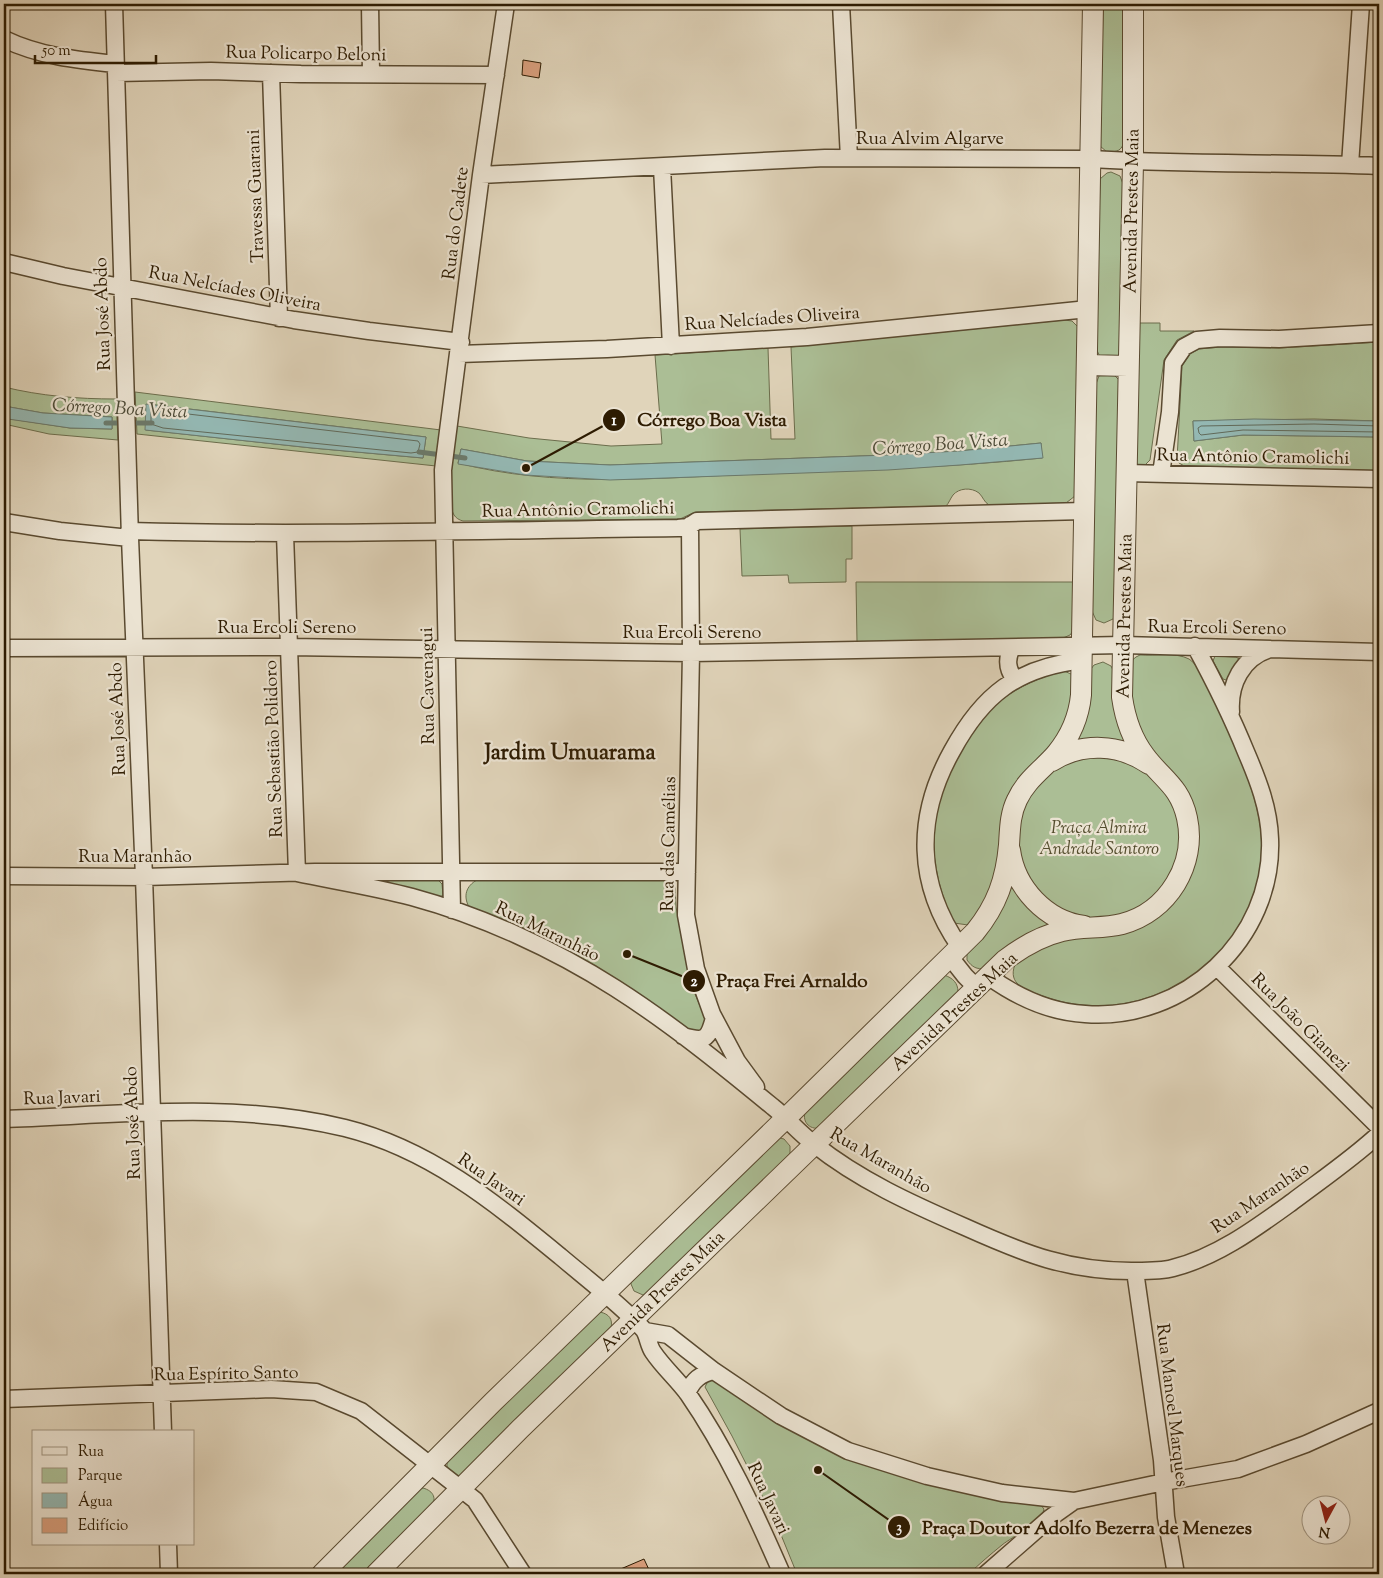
<svg xmlns="http://www.w3.org/2000/svg" width="1383" height="1578" viewBox="0 0 1383 1578" font-family="'Sorts Mill Goudy',serif">
<style>
.green{fill:#abbe95;stroke:#6c6d4c;fill-rule:evenodd}
.water{fill:#94b8b3;stroke:#6b7a6c}
.lines{fill:none;stroke-linecap:round;stroke-linejoin:round}
.shore{stroke:#616a5a;stroke-width:1}
.stream{stroke:#6b7a6c;stroke-width:5}
.building{fill:#d99f7d;stroke:#2e1c02}
.minor-casing{stroke:#5a4a30;stroke-width:19}
.tertiary-casing{stroke:#5a4a30;stroke-width:22}
.minor{stroke:#ebe3d2;stroke-width:16}
.tertiary{stroke:#ebe3d2;stroke-width:20}
.labels{text-anchor:middle;stroke-width:4.5;stroke-linejoin:round;paint-order:stroke}
.street-label{font-size:18px;fill:#2e1c02;stroke:#ebe3d2}
.park-label{font-size:18px;font-style:italic;fill:#544d2e;stroke:#ebe3d2}
.water-label{font-size:19px;font-style:italic;fill:#4d4b37;stroke:#ebe3d2}
.district-label{font-size:22px;font-weight:bold;fill:#2e1c02;stroke:#ebe3d2}
.leader{fill:none;stroke:#2e1c02;stroke-width:2}
.callout-dot{fill:#2e1c02;stroke:#ebe3d2;stroke-width:2}
.mark-label{font-size:15px;text-anchor:middle;font-weight:bold;fill:#fff}
.callout-label{font-size:19px;text-anchor:middle;font-weight:bold;fill:#2e1c02;stroke:#ebe3d2;stroke-width:4.5;stroke-linejoin:round;paint-order:stroke}
</style>
<rect width="100%" height="100%" fill="#e0d4ba"/>
<filter id="stains"><feTurbulence type="fractalNoise" baseFrequency=".004" numOctaves="4"/><feColorMatrix values="0 0 0 0 .2 0 0 0 0 .09 0 0 0 0 .02 0 0 0 .5 -.17"/></filter>
<radialGradient id="worn" r=".72"><stop offset=".6" stop-color="#630" stop-opacity="0"/><stop offset="1" stop-color="#630" stop-opacity=".3"/></radialGradient>
<!-- green -->
<path class="green" d="M1107,4H1121L1125,9L1124,141C1122,151 1117,152 1107,152L1100,146L1103,9Z
M1111,172L1120,176L1123,184L1120,353L1117,357H1100L1096,348L1100,179L1107,173Z
M1064,320L1072,321L1078,327L1075,496L1066,503L989,505C984,502 983,497 979,493C971,487 959,488 953,495C950,499 949,503 946,506L695,512L680,519L463,521C459,520 456,518 454,515C445,501 455,443 457,426L529,438L611,446L662,444L655,355L768,348L771,439H795L791,347ZM1041,443L1042,458C947,468 851,470 755,474C657,478 554,488 458,463L461,449L527,461L610,465L887,455L959,451Z
M1137,323H1160V331H1194L1177,340L1164,360L1150,460L1144,466H1139L1135,463Z
M1379,342V421L1314,419L1193,421L1194,441L1243,435L1379,437V471L1186,467L1179,463L1177,460L1182,366L1190,354L1199,349L1221,347L1279,348Z
M1103,373L1113,374L1119,380L1116,615L1113,619L1104,623L1096,620L1092,611L1096,384L1099,376Z
M4,387C41,396 78,399 116,399L118,440L49,434L4,424V418L70,428L112,429V417L43,413L4,406Z
M135,392L441,430L436,466L137,434ZM147,404L426,437L423,458L312,448L146,430Z
M852,526V559H846V582L789,583L788,575L742,576L740,529Z
M856,582H1075L1073,631L1070,635L1063,638L857,642Z
M1140,655C1155,656 1176,652 1189,659C1203,667 1225,722 1232,739C1248,778 1265,816 1261,859C1251,967 1136,1034 1037,994C1021,988 1007,982 1016,962L1048,943L1125,930L1195,849L1131,708L1130,662L1136,657Z
M1215,656L1236,657L1239,659L1226,680L1223,679L1213,661Z
M1103,662L1111,666L1113,670L1130,746L1073,741L1091,669L1094,665Z
M1064,671L1071,674L1074,677L1071,712L1002,843L988,902L968,925L954,923C925,862 928,811 960,753C985,707 1013,684 1064,671Z
M1017 838a82 82 0 1 1 164 0a82 82 0 1 1-164 0Z
M377,880H438L442,884L443,895L439,898Z
M477,880H666L670,881L675,887L676,907L688,971L695,994L709,1027L700,1036L469,907C463,896 466,886 477,880Z
M1011,885L1014,886L1050,925L985,968C977,970 972,967 967,960V950Z
M944,975C953,978 958,983 958,992L820,1128C809,1130 801,1121 806,1110Z
M780,1138L784,1139L790,1146V1154L647,1294L643,1295L634,1291L631,1284V1279L775,1139Z
M600,1312C609,1314 613,1319 611,1328L462,1476L457,1477L447,1470V1461L595,1314Z
M709,1379H718L776,1421L1040,1504L1044,1509C1042,1523 1013,1536 1002,1545C991,1554 979,1564 969,1574H797L777,1525L732,1436L705,1387Z
M423,1488C434,1491 437,1499 431,1508L365,1574H333L419,1489Z"/>
<!-- water -->
<path class="water" d="M146,404L426,437L423,458L312,448L145,430Z
M4,406L43,413L112,417V429L70,428L8,419L4,418Z
M1254,419L1379,421V437L1243,435L1194,441L1193,421Z
M1041,443L1043,458L960,465L888,470L610,480L525,475L458,464L461,449L527,461L610,465L887,455L959,451Z"/>
<g class="lines">
<!-- shore -->
<path class="shore" d="M154,410L418,441L420,444L418,452L411,453L163,428L151,424V412Z
M1379,426L1314,424L1201,426L1198,428L1199,433L1201,435L1243,430L1379,432"/>
<!-- stream -->
<path class="stream" d="M106,423H152
M419,452L465,458"/>
</g>
<!-- building -->
<path class="building" d="M523,60L541,63L539,78L522,75Z
M644,1559L651,1574H609Z"/>
<g class="lines">
<defs>
<path id="minor" d="M114,4L130,538L144,877L163,1432
M370,4L371,73
M841,4L849,158
M4,39C39,56 77,60 115,64
M116,73L211,71L301,74L496,75
M271,73L279,318
M1350,165L1361,4
M662,167L671,346
M481,175L825,158L1091,159C1187,165 1283,162 1379,166
M4,262L63,276L294,320L369,331L461,342
M459,354L607,349L807,337L1088,309
M1126,473L1379,479
M1161,474L1170,412L1173,363L1184,347L1197,340L1220,338L1279,339L1379,333
M4,522L60,531L130,538
M690,525L691,653L686,915L696,969L712,1014L737,1061L756,1087
M129,531C313,536 495,530 678,528L688,527L697,521L1084,511
M285,534L297,873
M4,648L289,647L691,653L1123,645L1379,652
M1012,648C1006,659 1007,669 1015,680
M1231,712C1229,684 1242,658 1270,649
M297,873C336,881 374,887 412,897C482,916 554,949 615,988C670,1023 722,1065 773,1107C787,1118 799,1133 814,1144C859,1180 912,1204 965,1227C1025,1254 1070,1272 1136,1271C1148,1271 1162,1271 1173,1268C1217,1257 1256,1228 1292,1202C1321,1180 1352,1159 1379,1134
M4,876L144,877L315,872H687
M452,910L443,470L481,175L506,4
M960,947C916,884 915,817 952,751C983,694 1017,668 1082,660
M950,957L965,976L976,987
M1217,967L1379,1127
M988,976C1017,997 1048,1012 1085,1014C1184,1022 1274,939 1270,839C1269,808 1258,780 1246,752C1231,715 1214,681 1195,646
M683,1036C705,1042 708,1040 714,1018
M4,1119C117,1115 234,1101 345,1128C430,1149 495,1203 561,1257C587,1279 620,1304 643,1329C648,1335 648,1345 653,1352C663,1367 677,1379 688,1394C726,1449 755,1512 782,1574
M1135,1271L1162,1460L1166,1517L1176,1574
M645,1331L668,1335L714,1371L781,1416L848,1451L927,1476L1002,1493L1074,1501L1164,1482L1238,1469L1306,1444L1379,1411
M687,1393C693,1380 700,1374 714,1371
M4,1399L271,1389L316,1392L361,1411L475,1500L523,1574
M168,1544L169,1574
M986,1574L1050,1518L1074,1501"/>
<path id="tertiary" d="M1087,365L1128,366
M1052,761C1082,742 1120,744 1149,764
M1010,850C1015,888 1046,921 1084,926
M322,1574L493,1402L785,1119L975,932C997,905 1006,879 1009,845C1010,829 1010,814 1017,800C1026,780 1043,769 1056,754C1070,737 1079,716 1081,695L1093,4
M376,1574L520,1429L1005,960C1022,947 1041,936 1062,931C1082,926 1103,929 1122,924C1168,912 1197,864 1187,818C1180,786 1162,779 1145,756C1132,739 1125,718 1122,697L1133,162V4"/>
</defs>
<!-- minor casing -->
<use href="#minor" class="minor-casing"/>
<!-- tertiary casing -->
<use href="#tertiary" class="tertiary-casing"/>
<!-- minor -->
<use href="#minor" class="minor"/>
<!-- tertiary -->
<use href="#tertiary" class="tertiary"/>
</g>
<g class="labels">
<!-- street labels -->
<g class="street-label">
<text transform="translate(306 53) rotate(1)" y="6">Rua Policarpo Beloni</text>
<text x="930" y="144">Rua Alvim Algarve</text>
<text transform="translate(255 196) rotate(-92)" y="6">Travessa Guarani</text>
<text transform="translate(1131 211) rotate(-89)" y="6">Avenida Prestes Maia</text>
<text transform="translate(455 223) rotate(-83)" y="6">Rua do Cadete</text>
<text transform="translate(235 288) rotate(11)" y="6">Rua Nelcíades Oliveira</text>
<text transform="translate(102 314) rotate(-92)" y="6">Rua José Abdo</text>
<text transform="translate(772 318) rotate(-4)" y="6">Rua Nelcíades Oliveira</text>
<text transform="translate(1253 456) rotate(1)" y="6">Rua Antônio Cramolichi</text>
<text transform="translate(578 509) rotate(-1)" y="6">Rua Antônio Cramolichi</text>
<text transform="translate(1124 616) rotate(-89)" y="6">Avenida Prestes Maia</text>
<text x="287" y="633">Rua Ercoli Sereno</text>
<text transform="translate(1217 627) rotate(1)" y="6">Rua Ercoli Sereno</text>
<text x="692" y="638">Rua Ercoli Sereno</text>
<text transform="translate(427 686) rotate(-91)" y="6">Rua Cavenagui</text>
<text transform="translate(117 719) rotate(-92)" y="6">Rua José Abdo</text>
<text transform="translate(273 749) rotate(-92)" y="6">Rua Sebastião Polidoro</text>
<text transform="translate(668 844) rotate(-89)" y="6">Rua das Camélias</text>
<text x="135" y="862">Rua Maranhão</text>
<text transform="translate(548 931) rotate(26)" y="6">Rua Maranhão</text>
<text transform="translate(954 1011) rotate(-43)" y="6">Avenida Prestes Maia</text>
<text transform="translate(1301 1022) rotate(45)" y="6">Rua João Gianezi</text>
<text transform="translate(62 1097) rotate(-2)" y="6">Rua Javari</text>
<text transform="translate(132 1123) rotate(-92)" y="6">Rua José Abdo</text>
<text transform="translate(881 1160) rotate(30)" y="6">Rua Maranhão</text>
<text transform="translate(492 1179) rotate(35)" y="6">Rua Javari</text>
<text transform="translate(1260 1197) rotate(-34)" y="6">Rua Maranhão</text>
<text transform="translate(662 1291) rotate(-44)" y="6">Avenida Prestes Maia</text>
<text transform="translate(226 1373) rotate(-1)" y="6">Rua Espírito Santo</text>
<text transform="translate(1173 1405) rotate(83)" y="6">Rua Manoel Marques</text>
<text transform="translate(769 1498) rotate(65)" y="6">Rua Javari</text>
</g>
<!-- park labels -->
<g class="park-label">
<text x="1099" y="833">Praça Almira<tspan x="1099" dy="21">Andrade Santoro</tspan></text>
</g>
<!-- water labels -->
<g class="water-label">
<text transform="translate(120 407) rotate(3)" y="7">Córrego Boa Vista</text>
<text transform="translate(940 443) rotate(-4)" y="7">Córrego Boa Vista</text>
</g>
<!-- district labels -->
<g class="district-label">
<text x="570" y="759">Jardim Umuarama</text>
</g>
</g>
<!-- callouts -->
<path class="leader" d="M526 468L614 420M627 954L694 981M818 1470L899 1527"/>
<g class="callout-dot">
<circle cx="526" cy="468" r="5"/>
<circle cx="627" cy="954" r="5"/>
<circle cx="818" cy="1470" r="5"/>
<circle cx="614" cy="420" r="12"/>
<circle cx="694" cy="981" r="12"/>
<circle cx="899" cy="1527" r="12"/>
</g>
<g class="mark-label">
<text x="614" y="425">1</text>
<text x="694" y="986">2</text>
<text x="899" y="1532">3</text>
</g>
<g class="callout-label">
<text x="712" y="426">Córrego Boa Vista</text>
<text x="792" y="987">Praça Frei Arnaldo</text>
<text x="1087" y="1534">Praça Doutor Adolfo Bezerra de Menezes</text>
</g>
<!-- margin -->
<rect width="1383" height="1578" fill="none" stroke="#e0d4ba" stroke-width="20"/>
<rect x="5" y="5" width="1373" height="1568" fill="none" stroke="#2e1c02" stroke-width="2.5"/>
<rect x="10" y="10" width="1363" height="1558" fill="none" stroke="#2e1c02"/>
<!-- legend -->
<rect x="32" y="1430" width="162" height="115" fill="#ebe3d2" stroke="#9f937f"/>
<rect x="42" y="1447" width="25" height="8" fill="#ebe3d2" stroke="#9f937f"/>
<text x="78" y="1456" font-size="15" fill="#2e1c02">Rua</text>
<rect x="42" y="1468" width="25" height="15" fill="#abbe95" stroke="#9f937f"/>
<text x="78" y="1480" font-size="15" fill="#2e1c02">Parque</text>
<rect x="42" y="1493" width="25" height="15" fill="#94b8b3" stroke="#9f937f"/>
<text x="78" y="1506" font-size="15" fill="#2e1c02">Água</text>
<rect x="42" y="1518" width="25" height="15" fill="#d99f7d" stroke="#9f937f"/>
<text x="78" y="1530" font-size="15" fill="#2e1c02">Edifício</text>
<!-- north arrow -->
<g transform="translate(1326 1520) rotate(187)"><circle r="24" fill="#ebe3d2" stroke="#9f937f"/>
<path d="M0-4L9 19L0 12L-9 19Z" fill="#8f2418"/>
<text y="-8" font-size="14" font-weight="bold" text-anchor="middle" fill="#2e1c02">N</text>
</g>
<!-- scale -->
<path d="M35 55v8h121v-8" fill="none" stroke="#2e1c02" stroke-width="2.5"/>
<text x="42" y="55" font-size="15" fill="#2e1c02" stroke="#ebe3d2" stroke-width="4" paint-order="stroke">50 m</text>
<rect width="100%" height="100%" filter="url(#stains)"/>
<rect width="100%" height="100%" fill="url(#worn)"/>
</svg>
